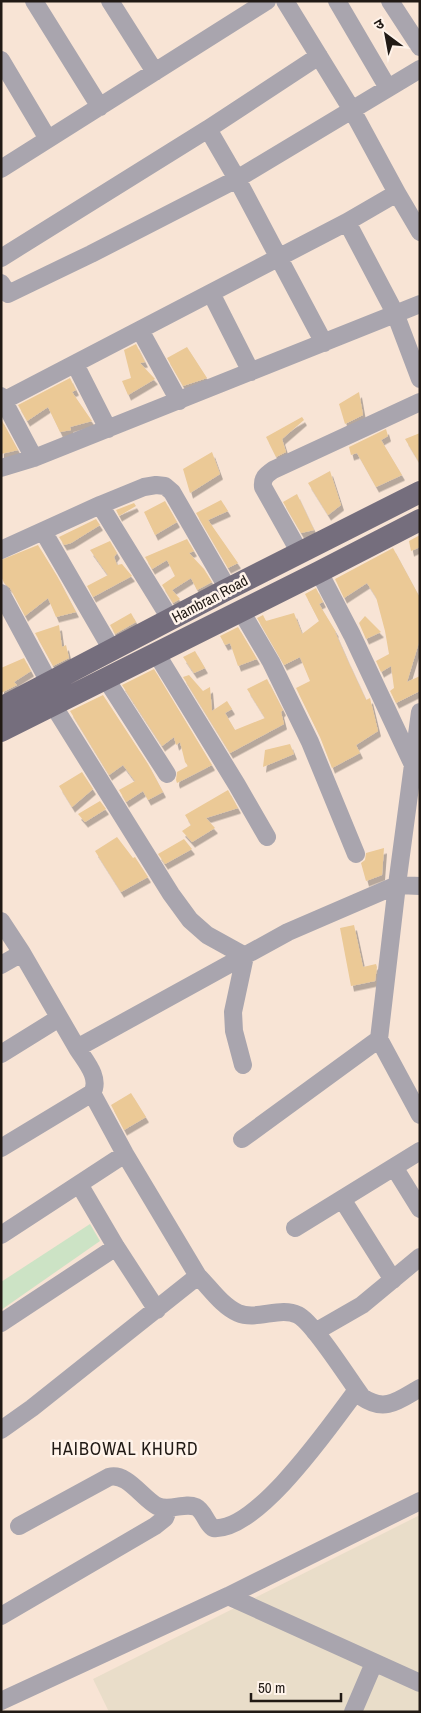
<svg xmlns="http://www.w3.org/2000/svg" width="421" height="1713" viewBox="0 0 421 1713" font-family="'Archivo Narrow','Noto Sans Devanagari',sans-serif">
<style>
.education{fill:#e9ddc9}
.green{fill:#cce3c5}
.building{fill:#ebc996;filter:url(#shadow)}
.lines{fill:none;stroke-linecap:round;stroke-linejoin:round}
.minor{stroke:#a9a5ae;stroke-width:18}
.major{stroke:#756e7d;stroke-width:22}
.labels{text-anchor:middle;stroke-width:5;stroke-linejoin:round;paint-order:stroke}
.street-label{font-size:15px;fill:#211a15;stroke:#fff3ea}
.quarter-label{font-size:18px;letter-spacing:1px;fill:#211a15;stroke:#fff3ea}
</style>
<defs>
<filter id="shadow"><feDropShadow dx="3" dy="5.5" stdDeviation="0" flood-color="#0004"/></filter>
</defs>
<rect width="100%" height="100%" fill="#f8e4d5"/>
<!-- education -->
<path class="education" d="M420,1515V1712H109L93,1679Z"/>
<!-- green -->
<path class="green" d="M90,1224L100,1241L1,1310V1282Z"/>
<!-- building -->
<path class="building" d="M136,344L145,362L140,363L155,379L128,395L122,381L131,378L124,350Z
M187,347L207,378L183,386L167,358Z
M70,378L76,390L72,392L92,421L70,427L71,430L60,432L48,407L27,421L18,405Z
M359,392L363,415L345,424L339,404Z
M302,417L304,420L282,439L286,452L276,457L266,437Z
M1,419L18,450L1,454Z
M386,429L388,436L381,440L402,475L376,487L357,453L351,455L349,447Z
M420,433V464L405,439Z
M212,452L220,474L190,493L183,469Z
M330,471L341,505L328,515L308,483Z
M297,494L314,530L301,533L283,502Z
M221,500L228,511L208,520L238,563L228,568L196,513Z
M165,501L177,522L155,535L144,512Z
M134,503L136,506L119,516L116,510Z
M96,519L100,525L71,543L64,545L59,537Z
M420,535V547L411,551L409,541Z
M187,539L194,551L189,553L204,569L212,582L197,590L191,578L172,590L180,599L173,603L162,585L175,576L167,560L152,569L145,557Z
M110,541L117,553L114,557L117,565L122,564L132,576L93,597L87,586L108,575L90,550Z
M38,545L57,576L76,612L56,617L48,598L25,616L10,588L4,583L1,576V560Z
M393,548L419,596L420,612V639L407,682L420,676V691L396,703L390,691L394,688L391,666L381,672L376,661L389,654L385,631L376,597L367,583L344,598L335,579Z
M316,588L323,602L319,604L336,632H335L346,657L366,700L370,698L378,731L356,745L360,753L332,768L320,737L296,688L310,681L300,657L284,665L257,618L263,615L266,621L294,613L302,634L319,621L305,594Z
M131,613L136,622L115,634L110,625Z
M365,616L381,632L366,639L359,623Z
M59,625L62,647L66,645L69,658L53,666L35,633Z
M238,627L257,659L238,666L230,643L225,645L220,636Z
M195,651L205,668L194,673L183,657Z
M24,658L31,671L14,682L17,685L1,693V668Z
M154,669L212,765L177,783L176,780L177,772L188,766L185,762L180,742L176,745L174,737L162,746L122,685Z
M189,675L203,691L210,687L212,711L227,701L232,709L225,713L235,730L265,718L247,689L267,679L283,710L281,712L284,724L230,753L183,677Z
M103,695L148,764L163,792L148,800L143,791L126,802L119,790L135,781L123,765L109,775L70,711Z
M290,744L294,754L263,767L265,750Z
M82,772L93,789L72,807L59,786Z
M228,790L238,808L206,818L215,828L192,842L182,831L191,825L185,815Z
M100,801L106,809L85,822L78,814Z
M117,837L133,858L135,857L148,877L121,892L95,851Z
M184,839L192,849L165,864L158,854Z
M384,848L382,875L366,881L361,863L365,860L366,853Z
M354,925L363,967L376,964L377,967L375,981L351,986L340,928Z
M131,1093L146,1117L124,1130L111,1105Z"/>
<g class="lines">
<!-- minor -->
<path class="minor" d="M34,1L100,107
M110,1L155,72
M285,1L352,110L397,193
M337,1L388,88
M390,1L420,47
M1,60L48,139
M208,129L237,179L324,343
M1,169L267,1
M347,222L395,313L420,379
M1,258L208,129L319,56
M1,283L8,294L91,254L237,179L420,69
M211,293L251,372
M140,330L179,401
M75,364L108,429
M1,396L34,458
M1,402L347,222L397,193L420,232
M1,468L34,458L420,304
M100,505L171,620
M43,531L112,650
M1,550L100,505L144,487L156,485L165,486L172,492L228,589
M300,553L263,487C262,478 266,475 273,470L420,402
M319,572L352,635L413,765
M1,593L49,682
M241,611L271,662L310,742L356,854
M156,653L237,785L267,837
M106,679L167,774
M53,705L171,894L190,920L207,935L245,956L233,1012L234,1031L243,1065
M420,712L397,885L379,1039L420,1115
M1,921L22,953L77,1048L288,932L397,885L420,886
M1,965L22,953
M1,1054L59,1018
M242,1139L379,1039
M1,1148L92,1093
M394,1167L420,1209
M79,1184L116,1247L157,1310
M342,1199L393,1280
M295,1228L420,1151
M1,1235L125,1154
M198,1276C210,1288 222,1306 238,1313C257,1321 280,1306 298,1315C313,1322 350,1381 362,1397C385,1413 399,1400 420,1388
M1,1323L116,1247
M315,1332L362,1305L420,1257
M1,1430L32,1408L198,1276L125,1154L92,1093C101,1078 85,1061 77,1048
M19,1526L109,1477C127,1472 142,1498 157,1506C170,1512 184,1502 196,1507C204,1511 206,1523 213,1528C257,1533 332,1423 357,1390
M228,1596L420,1683
M1,1616L155,1526L165,1518L169,1508
M1,1701L228,1596L420,1501
M353,1712L374,1663"/>
<!-- major -->
<path class="major" d="M1,708L224,591L420,492
M1,731L319,572L420,520"/>
</g>
<g class="labels">
<!-- street labels -->
<g class="street-label">
<text transform="translate(210 599) rotate(-28)" y="5">Hambran Road</text>
</g>
<!-- quarter labels -->
<g class="quarter-label">
<text x="125" y="1455">HAIBOWAL KHURD</text>
</g>
</g>
<!-- border -->
<rect width="421" height="1713" fill="none" stroke="#211a15" stroke-width="5"/>
<!-- north arrow -->
<g transform="translate(386 35) rotate(328)" stroke="#fff3ea" stroke-width="4" paint-order="stroke">
<path d="M0-4L9 19L0 12L-9 19Z" fill="#211a15"/>
<text y="-8" font-size="14" font-weight="bold" text-anchor="middle" fill="#211a15">उ</text>
</g>
<!-- scale -->
<path d="M251 1693v8h90v-8" fill="none" stroke="#211a15" stroke-width="2.5"/>
<text x="258" y="1693" font-size="15" fill="#211a15" stroke="#fff3ea" stroke-width="4" paint-order="stroke">50 m</text>
</svg>
